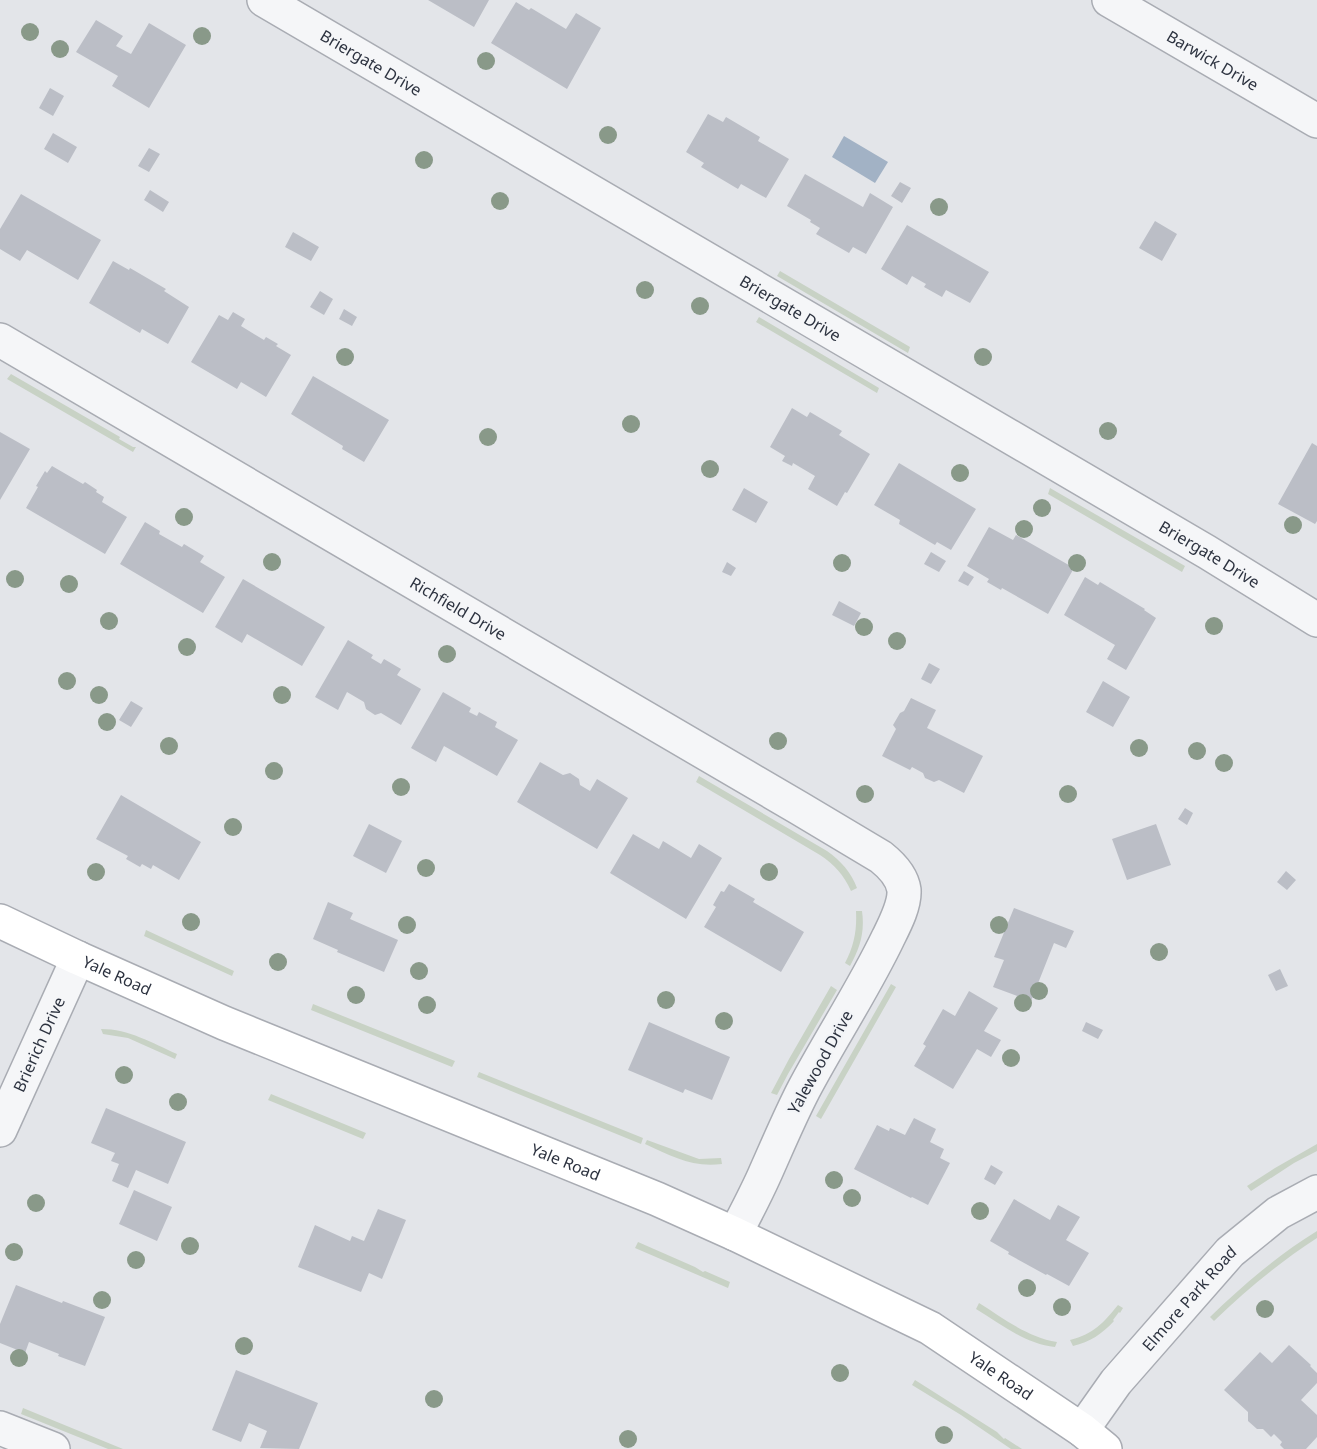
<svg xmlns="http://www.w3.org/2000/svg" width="1317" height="1449" viewBox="0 0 1317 1449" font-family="'Noto Sans',sans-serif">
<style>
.green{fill:#c8d2c5}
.water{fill:#a2b2c5}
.building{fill:#bbbec6}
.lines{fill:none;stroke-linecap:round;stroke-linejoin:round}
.minor-casing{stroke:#a9acb3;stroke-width:36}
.tertiary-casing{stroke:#a9acb3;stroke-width:36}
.secondary-casing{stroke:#a9acb3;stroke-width:36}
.minor{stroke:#f5f6f8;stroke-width:33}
.tertiary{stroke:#f5f6f8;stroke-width:33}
.secondary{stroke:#fff;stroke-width:33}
.tree{fill:#899989}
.labels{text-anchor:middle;stroke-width:4.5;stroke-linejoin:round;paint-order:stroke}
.street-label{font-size:16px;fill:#2d3340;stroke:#f2f4f7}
</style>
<rect width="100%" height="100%" fill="#e3e5e9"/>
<!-- green -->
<path class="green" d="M780,271L910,347L908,353L777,276Z
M759,317L879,388L877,393L756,322Z
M11,374L120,437L119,439L133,447H136L133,452L7,379Z
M1050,488L1185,566L1182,572L1048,494Z
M699,776L827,851C841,861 851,872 857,888L851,891C844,875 834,864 820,855L696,782Z
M856,911H862C865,932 860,948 850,966L845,963C854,946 857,931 856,911Z
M146,930L234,971L232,976L144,936Z
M891,984L896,987L821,1119L816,1116Z
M831,986L837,990L788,1074L777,1095L771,1093L789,1059Z
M313,1004L455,1061L452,1067L311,1010Z
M101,1029C129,1029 152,1043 177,1054L175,1059L128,1038L103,1034Z
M479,1072L643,1138L641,1144L477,1077Z
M271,1094L366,1133L363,1139L268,1100Z
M647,1140L699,1159L721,1158L722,1164C692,1168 672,1156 645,1144Z
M1317,1144V1151L1294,1163L1251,1191L1247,1186L1275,1168Z
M1317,1231V1238C1280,1262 1246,1290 1214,1321L1210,1317C1243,1285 1278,1255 1317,1231Z
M638,1242L695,1267L703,1272L705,1271L730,1282L728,1288L635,1248Z
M979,1303C1003,1318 1027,1337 1057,1342L1055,1347C1025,1344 1001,1324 976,1309Z
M1118,1305L1123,1308L1120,1313L1119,1312L1113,1320L1114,1321C1102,1334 1090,1342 1073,1346L1070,1340C1094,1334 1103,1323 1118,1305Z
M915,1380L997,1432L1004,1439L1005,1438L1022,1449H1011L961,1415L912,1385Z
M23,1408L123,1449H124H108L21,1414Z"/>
<!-- water -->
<path class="water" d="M844,136L888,162L875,183L832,157Z"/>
<!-- building -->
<path class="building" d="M428,0H489L474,27Z
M516,2L529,10L531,8L566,29L576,13L601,28L567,89L491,43Z
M96,20L123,36L116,46L131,54L149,23L186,45L149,108L112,86L118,76L76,52Z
M50,88L64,96L53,116L39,108Z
M708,114L723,122L726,117L760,137L758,141L789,159L766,198L741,184L738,189L701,167L704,163L686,152Z
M53,133L77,147L68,163L44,149Z
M149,148L160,154L149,172L138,166Z
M805,174L863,207L870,193L893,207L866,254L853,247L849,253L816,234L820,228L810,222L811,220L787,206Z
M900,182L911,188L902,203L891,196Z
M150,190L169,202L163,212L144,200Z
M21,194L101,240L78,280L27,250L20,261L0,249V229Z
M1155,221L1177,234L1162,261L1139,248Z
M907,225L989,272L970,303L946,290L942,297L924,287L926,284L912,276L907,285L881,269Z
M293,232L319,247L311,261L285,247Z
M113,261L129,270L130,268L166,289L164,291L189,307L168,344L142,329L140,333L89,303Z
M320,291L333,299L324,315L310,307Z
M344,309L357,317L352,326L339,319Z
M233,312L245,319L241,326L264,340L266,337L278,344L276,346L291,355L266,397L241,382L237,389L191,362L219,315L228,320Z
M313,376L389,420L364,462L342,449L343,446L291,414Z
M792,408L807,417L810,412L842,431L839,435L870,454L847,493L845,492L837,506L808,489L815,476L793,463L792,466L782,461L785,456L770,447Z
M0,432L30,449L0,500Z
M1312,443L1317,446V521L1315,524L1278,504Z
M899,463L976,509L951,550L937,542L935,545L899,524L900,520L874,505Z
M52,466L83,484L85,482L97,490L96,492L104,497L102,502L127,517L105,554L26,508L38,487L36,486L45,471L47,473Z
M744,488L768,502L756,523L732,510Z
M145,522L160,531L159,534L182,547L184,544L204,556L200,562L225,577L203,613L120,564Z
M989,527L1013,540L1016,535L1074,568L1048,614L1002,588L1001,590L987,582L989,579L967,566Z
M931,552L946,561L939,572L924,564Z
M727,562L736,568L731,576L722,572Z
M964,571L974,577L968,586L958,581Z
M1085,577L1098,585L1100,582L1145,609L1144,610L1156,618L1126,670L1107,659L1115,645L1064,615Z
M243,579L325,627L302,666L247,634L242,643L215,627Z
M839,601L861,613L854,626L832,615Z
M348,640L373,655L371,658L381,664L384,659L401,669L397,675L421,689L401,725L381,713L375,715L366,709L364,702L347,692L338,710L315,697Z
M929,663L940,669L931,684L921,679Z
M1103,681L1130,697L1113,727L1086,712Z
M443,692L471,708L469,712L477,716L479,712L497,722L495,727L518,740L497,776L444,746L436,762L411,748Z
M911,698L936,710L927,728L983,756L964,793L939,780L934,782L925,778L923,773L912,767L910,770L882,756L896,729L893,725L900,713L904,711Z
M131,701L143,708L131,727L119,720Z
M540,762L563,775L570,773L579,779L580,785L590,791L597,779L628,798L597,849L517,802Z
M121,795L201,842L179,880L153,865L151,869L142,864L140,867L126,859L128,856L96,839Z
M1185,808L1193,813L1187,825L1178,819Z
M369,824L402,841L386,873L353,856Z
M1156,824L1171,865L1127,880L1112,839Z
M633,834L659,849L663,841L691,858L699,844L722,858L686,919L610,873Z
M1286,871L1296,880L1287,890L1277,882Z
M729,884L755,899L753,902L804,932L781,972L704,927L716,907L713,905L721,891L724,892Z
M328,902L353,913L350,919L398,940L384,972L337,952L338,950L313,939Z
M1014,908L1074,931L1066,948L1054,943L1031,1001L993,987L1004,960L994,957Z
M1280,969L1288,986L1276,991L1268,975Z
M969,991L998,1008L984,1031L1001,1040L991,1057L977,1049L953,1089L914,1066L926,1046L923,1044L943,1009L955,1016Z
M649,1022L730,1057L712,1100L685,1089L683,1093L628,1070Z
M1086,1022L1103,1030L1098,1039L1082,1031Z
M106,1108L186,1142L168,1184L136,1170L128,1188L112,1181L119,1164L111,1161L115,1153L91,1143Z
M914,1118L936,1129L930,1142L944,1149L940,1158L950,1163L928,1205L912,1197L911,1198L854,1169L877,1125L889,1131L890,1128L905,1135Z
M991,1165L1003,1172L995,1185L984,1179Z
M134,1190L172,1207L157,1241L119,1224Z
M1014,1199L1050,1220L1058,1205L1080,1217L1066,1240L1089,1253L1069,1286L1047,1274L1046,1275L1008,1254L1009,1252L990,1241Z
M378,1209L406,1220L382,1279L369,1273L361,1292L298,1267L315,1225L350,1241L352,1236L364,1241Z
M16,1285L62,1303L63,1301L105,1317L85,1366L58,1356L59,1354L29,1342L25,1353L0,1343V1324Z
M1289,1345L1311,1365L1310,1366L1317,1373V1383L1301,1400L1317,1415V1437L1306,1449H1284L1280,1445L1282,1442L1274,1434L1271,1437L1263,1429H1257L1248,1421V1412L1224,1390L1260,1352L1272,1363Z
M236,1370L318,1403L299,1449L260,1448L267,1431L249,1423L241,1442L212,1430Z"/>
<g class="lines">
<defs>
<g id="minor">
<path id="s1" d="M264,0L1207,552L1317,620"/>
<path id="s2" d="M1109,0L1317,121"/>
<path id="s3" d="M0,340L799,808L881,857C891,865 902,876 904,890C905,905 895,924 888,938C863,990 831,1038 804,1089C789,1118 777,1147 764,1176C755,1196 745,1215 735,1234"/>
<path id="s4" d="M0,1130L78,958"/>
<path d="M0,1428L53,1449"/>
</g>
<g id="tertiary">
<path id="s5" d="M1082,1430L1116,1382L1230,1252L1278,1213L1317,1192"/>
</g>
<g id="secondary">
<path id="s6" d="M0,921L78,958L224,1023L657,1199L735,1234L930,1328L1082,1430L1105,1449"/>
</g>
</defs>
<!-- minor casing -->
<use href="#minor" class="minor-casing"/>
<!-- tertiary casing -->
<use href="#tertiary" class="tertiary-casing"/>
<!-- secondary casing -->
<use href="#secondary" class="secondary-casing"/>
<!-- minor -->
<use href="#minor" class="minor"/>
<!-- tertiary -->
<use href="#tertiary" class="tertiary"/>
<!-- secondary -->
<use href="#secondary" class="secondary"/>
</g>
<!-- trees -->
<g class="tree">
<circle cx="30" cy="32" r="9"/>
<circle cx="202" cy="36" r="9"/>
<circle cx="60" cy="49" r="9"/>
<circle cx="486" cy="61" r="9"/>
<circle cx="608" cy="135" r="9"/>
<circle cx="424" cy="160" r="9"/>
<circle cx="500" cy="201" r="9"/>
<circle cx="939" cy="207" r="9"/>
<circle cx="645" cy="290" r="9"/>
<circle cx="700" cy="306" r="9"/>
<circle cx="345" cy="357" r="9"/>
<circle cx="983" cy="357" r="9"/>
<circle cx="631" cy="424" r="9"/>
<circle cx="1108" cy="431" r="9"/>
<circle cx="488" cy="437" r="9"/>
<circle cx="710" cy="469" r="9"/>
<circle cx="960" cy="473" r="9"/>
<circle cx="1042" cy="508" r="9"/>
<circle cx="184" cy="517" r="9"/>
<circle cx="1293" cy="525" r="9"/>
<circle cx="1024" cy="529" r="9"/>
<circle cx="272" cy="562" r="9"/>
<circle cx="842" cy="563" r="9"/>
<circle cx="1077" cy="563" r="9"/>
<circle cx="15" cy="579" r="9"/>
<circle cx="69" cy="584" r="9"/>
<circle cx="109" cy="621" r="9"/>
<circle cx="1214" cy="626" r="9"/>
<circle cx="864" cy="627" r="9"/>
<circle cx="897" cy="641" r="9"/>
<circle cx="187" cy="647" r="9"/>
<circle cx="447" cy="654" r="9"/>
<circle cx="67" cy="681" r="9"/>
<circle cx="99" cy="695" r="9"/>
<circle cx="282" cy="695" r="9"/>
<circle cx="107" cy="722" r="9"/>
<circle cx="778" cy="741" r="9"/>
<circle cx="169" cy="746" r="9"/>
<circle cx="1139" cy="748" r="9"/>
<circle cx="1197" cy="751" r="9"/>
<circle cx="1224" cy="763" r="9"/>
<circle cx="274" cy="771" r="9"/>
<circle cx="401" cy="787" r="9"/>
<circle cx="865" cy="794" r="9"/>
<circle cx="1068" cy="794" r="9"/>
<circle cx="233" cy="827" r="9"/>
<circle cx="426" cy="868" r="9"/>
<circle cx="96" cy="872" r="9"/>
<circle cx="769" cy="872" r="9"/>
<circle cx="191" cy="922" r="9"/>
<circle cx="407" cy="925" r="9"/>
<circle cx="999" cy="925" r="9"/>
<circle cx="1159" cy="952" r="9"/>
<circle cx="278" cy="962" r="9"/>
<circle cx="419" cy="971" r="9"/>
<circle cx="1039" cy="991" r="9"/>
<circle cx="356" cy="995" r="9"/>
<circle cx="666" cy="1000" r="9"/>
<circle cx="1023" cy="1003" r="9"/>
<circle cx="427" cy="1005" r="9"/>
<circle cx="724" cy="1021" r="9"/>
<circle cx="1011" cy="1058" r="9"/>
<circle cx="124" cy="1075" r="9"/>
<circle cx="178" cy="1102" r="9"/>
<circle cx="834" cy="1180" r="9"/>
<circle cx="852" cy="1198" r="9"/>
<circle cx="36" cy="1203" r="9"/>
<circle cx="980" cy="1211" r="9"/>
<circle cx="190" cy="1246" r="9"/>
<circle cx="14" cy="1252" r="9"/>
<circle cx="136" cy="1260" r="9"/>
<circle cx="1027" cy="1288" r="9"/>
<circle cx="102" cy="1300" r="9"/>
<circle cx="1062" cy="1307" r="9"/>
<circle cx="1265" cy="1309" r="9"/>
<circle cx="244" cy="1346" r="9"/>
<circle cx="19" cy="1358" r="9"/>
<circle cx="840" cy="1373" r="9"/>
<circle cx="434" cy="1399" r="9"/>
<circle cx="944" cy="1435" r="9"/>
<circle cx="628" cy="1439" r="9"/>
</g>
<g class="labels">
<!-- street labels -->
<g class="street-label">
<text dy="6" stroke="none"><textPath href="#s2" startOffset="120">Barwick Drive</textPath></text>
<text dy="6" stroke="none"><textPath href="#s1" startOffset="124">Briergate Drive</textPath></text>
<text dy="6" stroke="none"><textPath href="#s1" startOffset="610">Briergate Drive</textPath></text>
<text dy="6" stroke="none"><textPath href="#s1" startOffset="1096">Briergate Drive</textPath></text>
<text dy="6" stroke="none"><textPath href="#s3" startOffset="531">Richfield Drive</textPath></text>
<text dy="6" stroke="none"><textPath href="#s6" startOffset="129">Yale Road</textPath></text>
<text dy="6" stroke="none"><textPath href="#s4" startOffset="94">Brierich Drive</textPath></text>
<text transform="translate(820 1062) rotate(-61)" y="6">Yalewood Drive</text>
<text dy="6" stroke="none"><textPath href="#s6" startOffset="615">Yale Road</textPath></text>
<text dy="6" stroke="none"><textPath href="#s5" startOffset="170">Elmore Park Road</textPath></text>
<text dy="6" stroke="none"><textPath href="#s6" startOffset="1101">Yale Road</textPath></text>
</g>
</g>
</svg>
